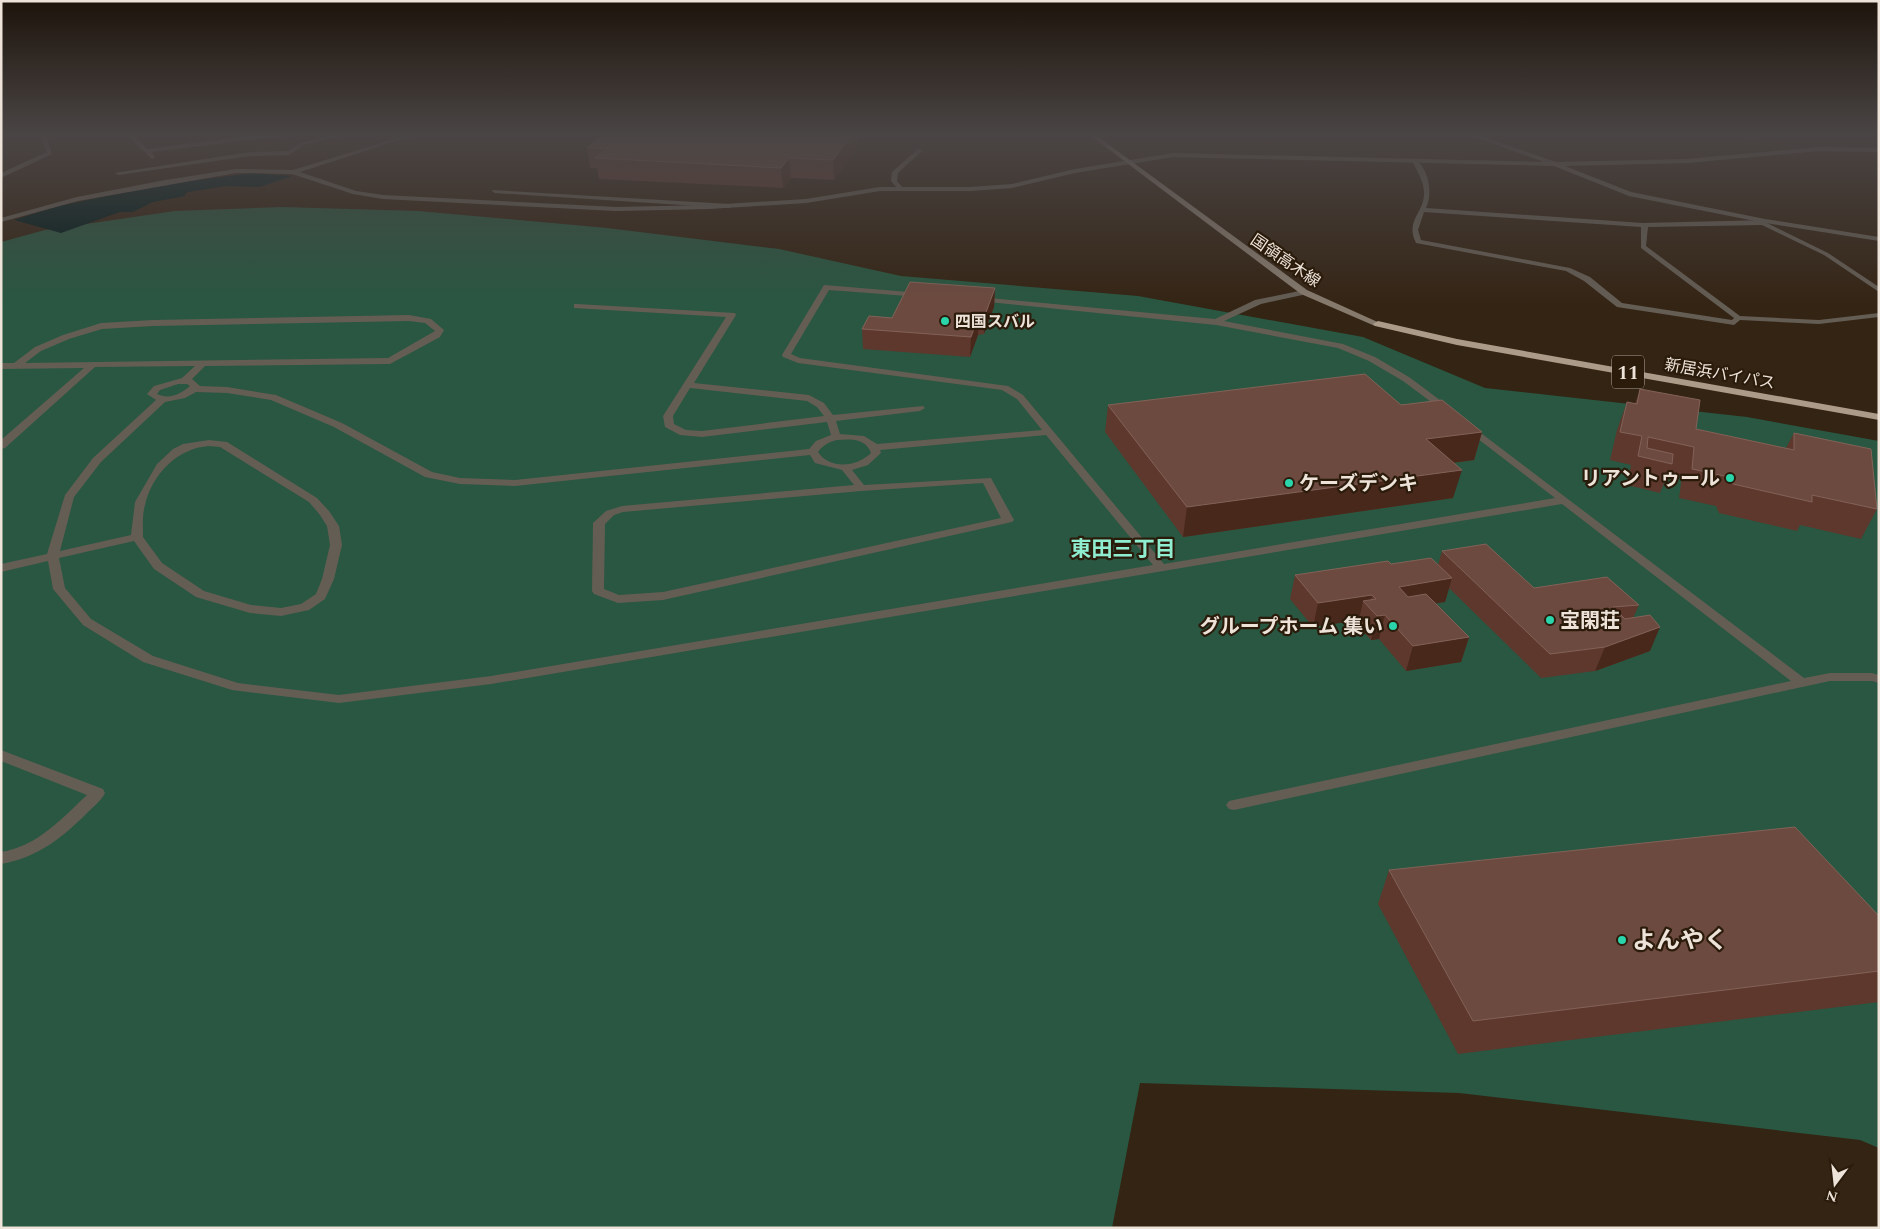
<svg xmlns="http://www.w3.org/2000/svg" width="1880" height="1229" viewBox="0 0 1880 1229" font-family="Spectral,'Noto Sans JP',serif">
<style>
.forest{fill:#295741}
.water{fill:#001b1b}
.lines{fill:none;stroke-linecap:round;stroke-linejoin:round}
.path{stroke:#87796c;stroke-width:2;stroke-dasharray:2 1;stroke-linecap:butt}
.service{fill:#645d54;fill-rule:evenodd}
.minor{fill:#645d54;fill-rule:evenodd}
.secondary{fill:#867a6d;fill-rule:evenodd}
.trunk{fill:#ac9b88;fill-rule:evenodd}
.wall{fill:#5e382d}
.shaded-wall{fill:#47281b}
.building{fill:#6d4a3f;stroke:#826258}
.poi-dot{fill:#2ad5ac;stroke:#2a1b0b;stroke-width:2}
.labels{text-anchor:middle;stroke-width:4.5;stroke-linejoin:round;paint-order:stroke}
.far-street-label{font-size:16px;fill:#eee3d9;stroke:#2a1b0b}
.far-poi-label{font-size:16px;font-weight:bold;fill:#eee3d9;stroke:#2a1b0b;text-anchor:start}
.shield{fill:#2a1b0b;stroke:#b3a79b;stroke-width:1}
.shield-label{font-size:19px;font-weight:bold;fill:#eee3d9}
.poi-label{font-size:20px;font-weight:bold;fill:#eee3d9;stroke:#2a1b0b;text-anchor:end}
.neighbourhood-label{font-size:21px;font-weight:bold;fill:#90eed0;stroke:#2a1b0b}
.near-poi-label{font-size:24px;font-weight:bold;fill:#eee3d9;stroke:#2a1b0b;text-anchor:start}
</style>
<rect width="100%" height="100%" fill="#342414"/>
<!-- forest -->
<path class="forest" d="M282,207L418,211L607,228L779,249L901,276L1138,296L1363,337L1485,388L1747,417L1879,441V1148L1860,1140L1459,1093L1140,1083L1112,1228H1V242L45,230L175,211Z"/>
<!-- water -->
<path class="water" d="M252,173L292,176L260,187L226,186L188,192L184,195L186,196L153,202L133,212H120L61,233L14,220L58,206L167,184Z"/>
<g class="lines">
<!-- path -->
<path class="path" d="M1742,133L1755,137"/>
<!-- service -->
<path class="service" d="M918,149L923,150L898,173L897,181L903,188L898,189L891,181L892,172Z
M1415,159C1429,169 1433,193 1426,208L1643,223L1767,220V223L1828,253L1879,287V292L1824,255L1762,225L1648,227L1646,246L1740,316L1819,320L1879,313V317L1819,324L1740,320L1734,325L1617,307L1584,281L1566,271L1416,243C1405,221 1423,214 1424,195C1425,183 1417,171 1412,161ZM1424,212L1641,227V248L1734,318L1732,320L1622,303L1590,277L1570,268L1421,240L1418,230Z
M493,190L729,204L732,206L729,208L495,193L492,191Z"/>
<!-- minor -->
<path class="minor" d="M39,133H45L52,154L1,178V173L47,152Z
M128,133H159L137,137L147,149L260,134L309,133L151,152L155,157L152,159L135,143Z
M344,133H354L304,145L289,155L250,156L118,175L115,173L250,152L288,151L300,143Z
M413,133H421L300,172L356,191L383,195L616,207L709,205L806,199L880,187H970L1012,184L1075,169L1173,153L1544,162L1464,133H1472L1556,162L1687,159L1820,147L1879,148V152L1820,151L1687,163L1565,166L1631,192L1765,219L1879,237V241L1765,223L1629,196L1554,166L1173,157L1075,173L1012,188L970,191H880L806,203L709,209L616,211L383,199L353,194L292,174L236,173L78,201L1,222V218L77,197L165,180L236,169L293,170Z
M824,285L921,293L925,295L921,297L829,290L791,354L800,358L1008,386L1023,395L1164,564L1555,498L1465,429V425L1469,424L1804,678L1830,673H1872L1879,675V683L1872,681H1830L1234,810L1229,809L1226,805L1229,801L1791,681L1562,504L491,684L339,703L232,690L143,662L83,625L53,589L48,561L1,572V564L47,554L65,495L93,458L156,400L147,394L154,386L182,378L195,366L95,367L5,448L1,449V440L84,368L1,369V363H14L35,347L63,335L101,323L153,320L409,315L431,319L444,330L440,337L390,364L205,366L192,379L200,386L227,387L276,395L342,423L432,472L460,478L515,480L809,449L816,441L831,435L827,422L702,437L680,435L665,427L663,416L726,317L574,308V304H577L735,313L736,315L694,383L809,395L824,403L833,415L923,406L925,408L920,411L836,421L840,434L864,436L877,444L1042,430L1017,399L1002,390L798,363L783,357L782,355ZM409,321L425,323L435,331L388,358L25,363L41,351L69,339L102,329L153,326ZM178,384H187L190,386C181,394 169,400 157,394L160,390ZM690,388L807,401L817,407L824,416L702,431L686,430L674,424L673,416ZM196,392L227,393L271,400L334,427L425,477L460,484L515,486L810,455L815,463L842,470L854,485L622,506L606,511L593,523L592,591L594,594L618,603L663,600L1012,522L1014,520L991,478L864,485L852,470L868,465L881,453L880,450L1046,435L1153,565L491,676L339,695L238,683L153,656L91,619L65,588L59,558L134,541L154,569L196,597L250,613L281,616L309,610L325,599L334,579L342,545L339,526L329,511L317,498L227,442L209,440L183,444L173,449L157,464L135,502L131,535L60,551L74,497L101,462L165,402L185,398ZM837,440C850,439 866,438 871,453C857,467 830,470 818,452C823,445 829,442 837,440ZM209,446L220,447L309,502L320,515L327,526L330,545L322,579L316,594L301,604L281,608L251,605L204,591L162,563L143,537C143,526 142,516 145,505C152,474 178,448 209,446ZM983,483L1001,518L663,592L619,595L604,589L605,524L614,515L623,512L861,491Z
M1304,290H1307V294L1261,304L1224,321L1343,344L1375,357L1409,377L1452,409V413H1446L1403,381L1369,361L1338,348L1216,325L979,301L975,299L979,297L1215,319L1255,300Z
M1,750L103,789L105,793C101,801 93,807 87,813C62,838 37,858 1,864V852C38,846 61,819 87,795L1,761Z"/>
<!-- secondary -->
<path class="secondary" d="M1087,133H1093L1307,290L1382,324L1375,326L1301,294Z"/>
<!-- trunk -->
<path class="trunk" d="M1378,321L1457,339L1879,414V420L1457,345L1375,326L1373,324Z"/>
</g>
<!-- wall -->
<path class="wall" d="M857,147L834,180L791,178L783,188L599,179L597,168H590L587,148Z
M995,288L994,307L984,334L978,335L970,357L863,349L862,329L892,318Z
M1640,389L1696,429L1786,448L1794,433L1877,509L1861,539L1800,525L1797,531L1719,513L1716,506L1679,498L1682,476L1668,473L1660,493L1627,485L1631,465L1610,460L1617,430L1627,402L1635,404Z
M1108,405H1401L1482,432L1474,460L1453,463V498L1183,537L1105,432Z
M1442,551L1534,588L1639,605L1633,618L1650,651L1595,671L1541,678L1449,588L1445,602L1436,603L1469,637L1461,662L1406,671L1379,639L1371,640L1357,625L1359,620L1313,627L1290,599L1295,575L1391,564L1438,565Z
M1389,870L1879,916V1002L1458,1054L1378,904Z"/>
<!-- shaded-wall -->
<path class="shaded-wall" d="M853,133H857V147L834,180L833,160Z
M789,158L791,178L783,188L781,168Z
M995,288L994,307L984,334L985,315Z
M979,315L978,335L970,357L971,337Z
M1482,432L1474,460L1418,467L1426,439Z
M1462,470L1453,498L1183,537L1187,507Z
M1452,578L1445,602L1392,610L1399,587Z
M1372,595L1369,607L1363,601L1359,620L1313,627L1318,603Z
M1385,615L1379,639L1371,640L1377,616Z
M1660,627L1650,651L1595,671L1605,647Z
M1469,637L1461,662L1406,671L1413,646Z"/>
<!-- building -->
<path class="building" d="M606,133H853L833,160L789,158L781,168L595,158L608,148H587Z
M910,282L995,288L985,315H979L971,337L862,329L869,316L892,318Z
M1365,374L1401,405L1442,400L1482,432L1426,439L1462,470L1187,507L1108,405Z
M1640,389L1700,400L1696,429L1794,450V433L1871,449L1877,509L1812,495V502L1733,484L1729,477L1692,469L1694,447L1648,437L1647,448L1673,454L1672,464L1638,456L1642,436L1620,432L1627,402L1637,404Z
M1486,544L1534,588L1607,577L1639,605L1613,607L1625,619L1650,615L1660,627L1605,647L1550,654L1442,551Z
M1431,558L1452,578L1399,587L1408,597L1426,594L1469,637L1413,646L1385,615L1377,616L1363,601L1376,599L1372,595L1318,603L1295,575L1388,561L1391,564Z
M1795,827L1879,916V971L1473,1021L1389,870Z"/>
<!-- sky -->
<linearGradient id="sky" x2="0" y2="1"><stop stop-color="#1d140b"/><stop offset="0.44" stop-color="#4a4545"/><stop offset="1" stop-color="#4a4545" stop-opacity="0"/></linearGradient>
<rect width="1880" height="305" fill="url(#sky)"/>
<!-- markers -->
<g class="poi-dot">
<circle cx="945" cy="321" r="5"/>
<circle cx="1730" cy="478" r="5"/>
<circle cx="1289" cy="483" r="5"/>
<circle cx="1550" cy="620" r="5"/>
<circle cx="1393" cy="626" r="5"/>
<circle cx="1622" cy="940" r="5"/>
</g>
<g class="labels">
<!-- far-street labels -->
<g class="far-street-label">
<text transform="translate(1286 260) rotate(34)" y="6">国領高木線</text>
<text transform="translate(1720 373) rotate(10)" y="6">新居浜バイパス</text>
</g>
<!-- far-poi labels -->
<g class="far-poi-label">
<text x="955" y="327">四国スバル</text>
</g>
<!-- shield labels -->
<rect class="shield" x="1612" y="355.5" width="32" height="33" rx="4"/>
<g class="shield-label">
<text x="1628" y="379">11</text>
</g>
<!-- poi labels -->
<g class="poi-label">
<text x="1720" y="485">リアントゥール</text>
<text x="1299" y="490" text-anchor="start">ケーズデンキ</text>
<text x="1560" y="627" text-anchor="start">宝閑荘</text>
<text x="1383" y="633">グループホーム 集い</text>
</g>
<!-- neighbourhood labels -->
<g class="neighbourhood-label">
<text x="1123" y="556">東田三丁目</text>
</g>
<!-- near-poi labels -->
<g class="near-poi-label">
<text x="1632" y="948">よんやく</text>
</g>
</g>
<!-- border -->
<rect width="1880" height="1229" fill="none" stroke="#eee3d9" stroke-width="5"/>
<!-- north arrow -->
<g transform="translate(1835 1184) rotate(195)" stroke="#2a1b0b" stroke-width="4" paint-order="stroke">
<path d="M0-4L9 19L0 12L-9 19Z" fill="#eee3d9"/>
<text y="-8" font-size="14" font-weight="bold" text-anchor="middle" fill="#eee3d9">N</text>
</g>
</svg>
